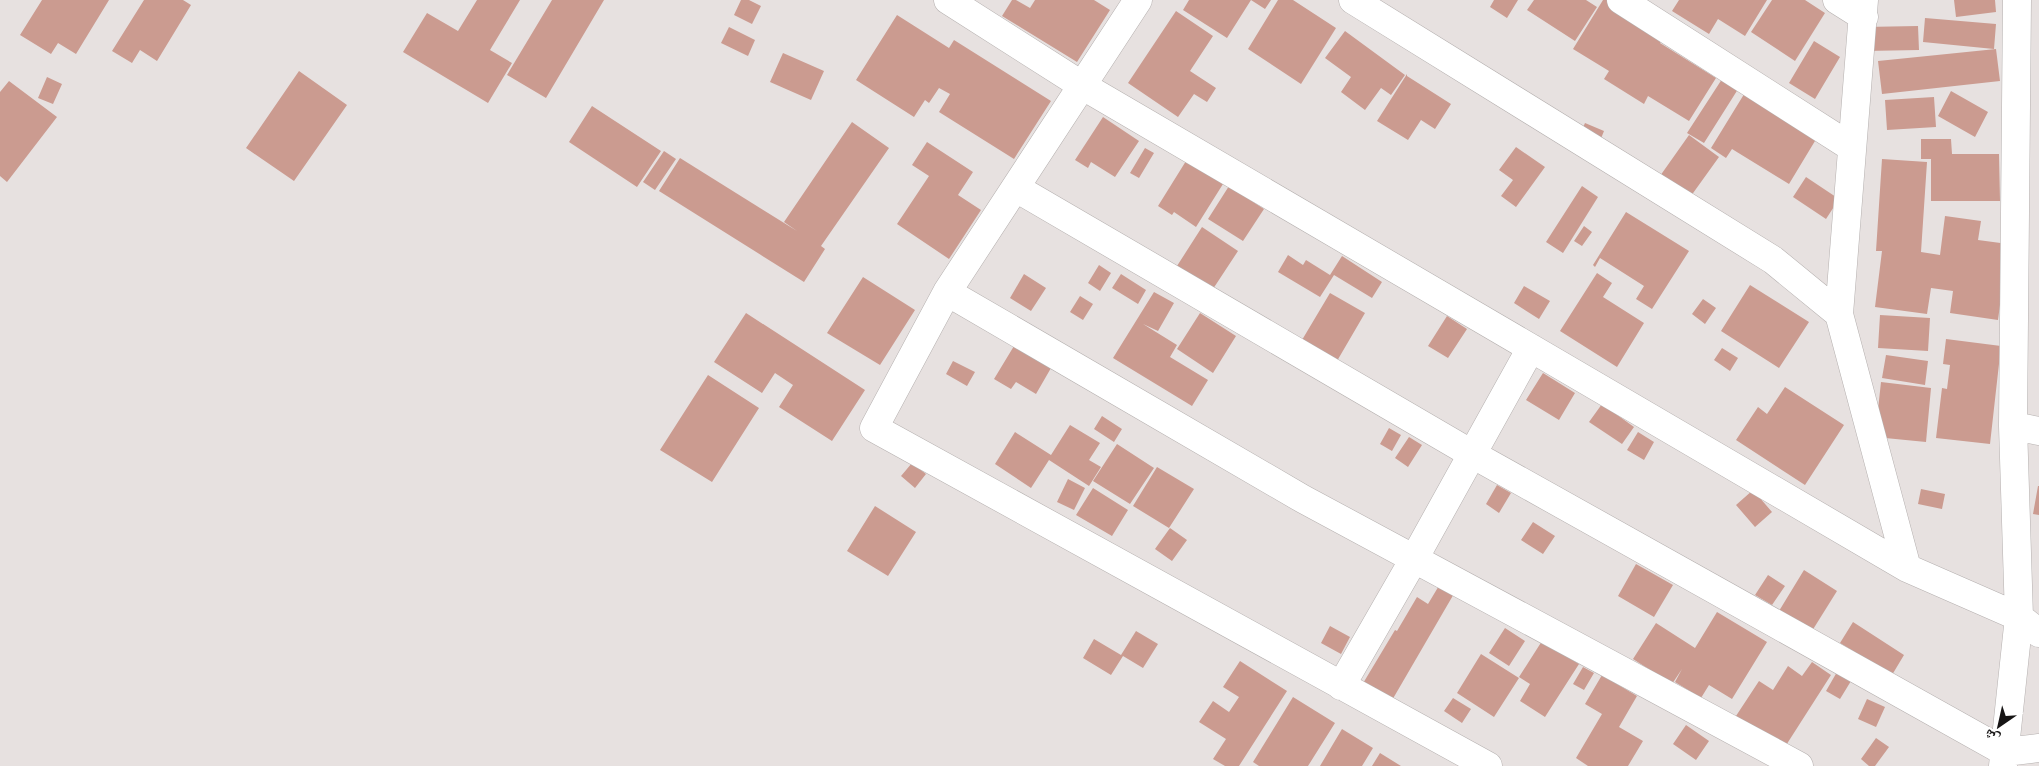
<svg xmlns="http://www.w3.org/2000/svg" width="2039" height="766" viewBox="0 0 2039 766" font-family="Manrope,'Noto Naskh Arabic',sans-serif">
<style>
.building{fill:#cb9b90}
.lines{fill:none;stroke-linecap:round;stroke-linejoin:round}
.minor-casing{stroke:#b5b0af;stroke-width:29}
.minor{stroke:#fff;stroke-width:28}
</style>
<rect width="100%" height="100%" fill="#e7e1e0"/>
<!-- building -->
<path class="building" d="M42,0H109L76,54L58,43L51,54L20,35Z
M144,0H183L191,5L157,61L140,50L132,63L112,51Z
M477,0H520L490,50L512,63L488,103L403,52L427,13L458,31Z
M552,0H604L546,98L507,75Z
M741,0H749L761,6L752,24L734,15Z
M1012,0H1016L1030,8L1035,0H1094L1110,10L1077,62L1002,16Z
M1189,0H1251L1227,38L1183,10Z
M1251,0H1271L1265,9Z
M1278,0H1293L1336,28L1301,84L1248,49Z
M1494,0H1518L1507,18L1490,7Z
M1534,0H1586L1597,7L1575,41L1527,10Z
M1603,0H1609L1665,35L1660,43L1716,78L1689,121L1648,96L1644,104L1604,79L1609,71L1573,49Z
M1679,0H1767L1745,36L1718,19L1709,34L1672,11Z
M1772,0H1805L1825,13L1795,61L1751,32Z
M1954,0H1995L1996,12L1956,17Z
M1176,11L1213,36L1190,71L1216,88L1207,102L1194,94L1178,117L1128,83Z
M897,15L949,48L954,40L1051,101L1014,159L939,112L950,94L939,88L929,103L925,100L914,117L856,80Z
M1925,18L1996,24L1994,49L1923,42Z
M1918,26L1919,50L1865,51L1864,27Z
M729,27L755,40L748,56L721,43Z
M1345,31L1405,75L1391,95L1381,88L1365,110L1341,92L1351,77L1325,58Z
M1814,41L1840,57L1815,99L1789,83Z
M1996,49L2000,81L1882,94L1878,61Z
M783,53L824,71L811,100L770,82Z
M299,71L347,105L294,181L246,148Z
M1407,74V76L1451,104L1435,129L1421,120L1408,140L1377,121Z
M1724,76L1740,86L1704,143L1687,133Z
M47,77L62,84L53,104L38,98Z
M9,81L57,117L7,182L0,176V92Z
M1746,91L1818,136L1789,184L1732,149L1726,158L1711,148Z
M1951,91L1988,112L1975,137L1938,116Z
M1934,97L1936,127L1887,130L1885,100Z
M592,106L661,151L637,187L569,142Z
M1103,117L1139,141L1115,177L1091,162L1088,168L1075,160Z
M852,122L889,148L821,246L825,249L804,282L659,191L680,158L797,231L784,222Z
M1585,123L1604,131L1596,151L1576,143Z
M1689,135L1719,157L1678,214L1648,193Z
M1921,139H1951L1952,154H1999L2000,201H1931V159H1921Z
M927,142L973,172L958,195L981,210L949,259L897,224L929,176L912,165Z
M1516,147L1545,167L1516,207L1501,196L1513,180L1499,170Z
M1145,148L1154,153L1139,178L1130,173Z
M664,151L676,159L655,190L643,182Z
M1882,159L1927,162L1921,252L1940,255L1945,216L1981,221L1978,240L2008,244L1998,320L1950,313L1953,291L1931,288L1927,314L1875,307L1882,251H1876Z
M1186,161L1223,184L1196,227L1174,212L1172,215L1158,206Z
M1806,177L1839,199L1826,219L1793,197Z
M1229,186L1264,209L1243,241L1208,219Z
M1582,186L1598,197L1563,253L1546,242Z
M1626,212L1689,251L1652,309L1636,299L1644,286L1600,258L1595,267L1593,265Z
M1584,226L1592,232L1582,246L1574,241Z
M1202,227L1238,251L1213,289L1177,266Z
M1288,255L1303,265L1306,260L1330,275L1342,256L1382,282L1372,298L1334,275L1320,297L1278,272Z
M1099,265L1111,273L1100,291L1088,283Z
M1597,273L1612,283L1603,297L1644,323L1617,367L1560,331Z
M1024,274L1046,288L1031,311L1010,298Z
M1121,274L1146,290L1138,304L1112,288Z
M863,277L915,310L880,365L827,333Z
M1750,285L1809,322L1779,368L1721,331Z
M1524,286L1550,301L1539,319L1514,303Z
M1154,292L1174,303L1158,331L1143,324L1177,345L1170,357L1208,380L1192,406L1113,358Z
M1330,293L1365,313L1337,361L1302,340Z
M1080,296L1093,304L1083,320L1070,312Z
M1703,299L1716,308L1705,324L1692,314Z
M746,313L865,390L832,441L779,407L793,385L775,373L762,393L714,362Z
M1200,313L1236,336L1213,373L1177,349Z
M1880,315L1930,318L1928,351L1878,348Z
M1447,316L1467,329L1448,358L1428,346Z
M1946,339L2001,346L1990,444L1936,438L1942,388L1947,389L1950,365L1943,364Z
M1014,346L1051,368L1036,394L1016,382L1011,389L994,379Z
M1722,348L1738,358L1730,371L1714,360Z
M1886,355L1928,361L1925,385L1882,378Z
M953,361L975,372L967,386L946,374Z
M1543,373L1575,393L1559,420L1526,400Z
M708,375L759,408L712,482L660,450Z
M1881,382L1931,388L1926,442L1875,437Z
M1785,387L1844,425L1805,485L1736,440L1758,407L1767,414Z
M1602,404L1634,427L1622,444L1589,422Z
M1102,416L1122,429L1114,442L1094,429Z
M1070,425L1100,443L1089,460L1101,467L1089,486L1049,460L1031,488L995,464L1015,432L1051,455Z
M1389,428L1401,435L1392,451L1380,444Z
M1638,432L1654,442L1644,460L1627,450Z
M1409,437L1422,445L1408,467L1395,458Z
M1117,444L1154,468L1130,504L1093,481Z
M912,463L926,474L915,488L901,476Z
M1157,467L1194,489L1169,528L1133,506Z
M1068,479L1085,488L1074,510L1057,502Z
M1497,485L1511,493L1499,513L1486,504Z
M2038,486H2039V515L2033,514Z
M1093,488L1128,510L1112,536L1076,515Z
M1921,489L1945,494L1942,509L1918,504Z
M1753,490L1772,512L1755,527L1736,505Z
M875,506L916,532L888,576L847,551Z
M1533,522L1555,536L1543,554L1521,540Z
M1170,528L1187,540L1172,561L1155,549Z
M1636,564L1673,585L1654,617L1618,596Z
M1804,570L1837,591L1812,631L1779,611Z
M1768,575L1785,586L1772,605L1755,595Z
M1440,584L1455,592L1391,702L1362,685L1395,630L1397,631L1417,597L1428,604Z
M1717,612L1767,642L1732,699L1709,685L1701,698L1675,682L1682,669L1672,684L1633,659L1656,623L1695,648Z
M1853,622L1904,655L1892,675L1840,643Z
M1330,626L1350,637L1341,654L1321,643Z
M1505,628L1525,641L1509,666L1489,653Z
M1136,631L1158,644L1143,668L1123,656L1111,675L1083,658L1094,639L1121,655Z
M1542,641L1579,664L1545,717L1520,701L1530,684L1519,677Z
M1481,654L1519,678L1494,717L1457,693Z
M1240,661L1287,691L1239,766H1225L1213,759L1226,739L1199,722L1213,701L1229,712L1239,697L1223,687Z
M1812,662L1831,675L1783,750L1734,719L1759,681L1773,690L1788,666L1802,676Z
M1583,667L1594,673L1584,690L1573,684Z
M1837,672L1851,681L1840,699L1826,691Z
M1602,675L1637,696L1619,727L1643,741L1628,766H1588L1576,758L1602,714L1585,704Z
M1293,697L1335,723L1308,766H1259L1253,762Z
M1453,698L1471,709L1462,723L1444,711Z
M1867,699L1885,707L1876,727L1858,719Z
M1686,725L1709,741L1696,760L1673,744Z
M1342,729L1373,748L1362,766H1320Z
M1876,738L1889,747L1875,766H1869L1861,759Z
M1380,753L1401,766H1372Z"/>
<g class="lines">
<defs>
<path id="minor" d="M948,0L1083,86L1907,568L2019,617L2039,633
M1138,0L947,292L874,428L1488,766
M1353,0L1773,260L1839,314
M1621,0L1851,147
M1837,0L1864,17
M1864,0L1839,314L1907,568
M1016,188L1472,454L2005,752L2039,748
M947,292L1303,499L1799,766
M2013,426L2039,431
M1341,686L1414,559L1531,348
M2003,766L2019,617L2013,426L2017,0"/>
</defs>
<!-- minor casing -->
<use href="#minor" class="minor-casing"/>
<!-- minor -->
<use href="#minor" class="minor"/>
</g>
<!-- north arrow -->
<g transform="translate(1999 726) rotate(214)" stroke="#ffffff" stroke-width="4" paint-order="stroke">
<path d="M0-4L9 19L0 12L-9 19Z" fill="#161414"/>
<text y="-8" font-size="14" font-weight="bold" text-anchor="middle" fill="#161414">ش</text>
</g>
</svg>
